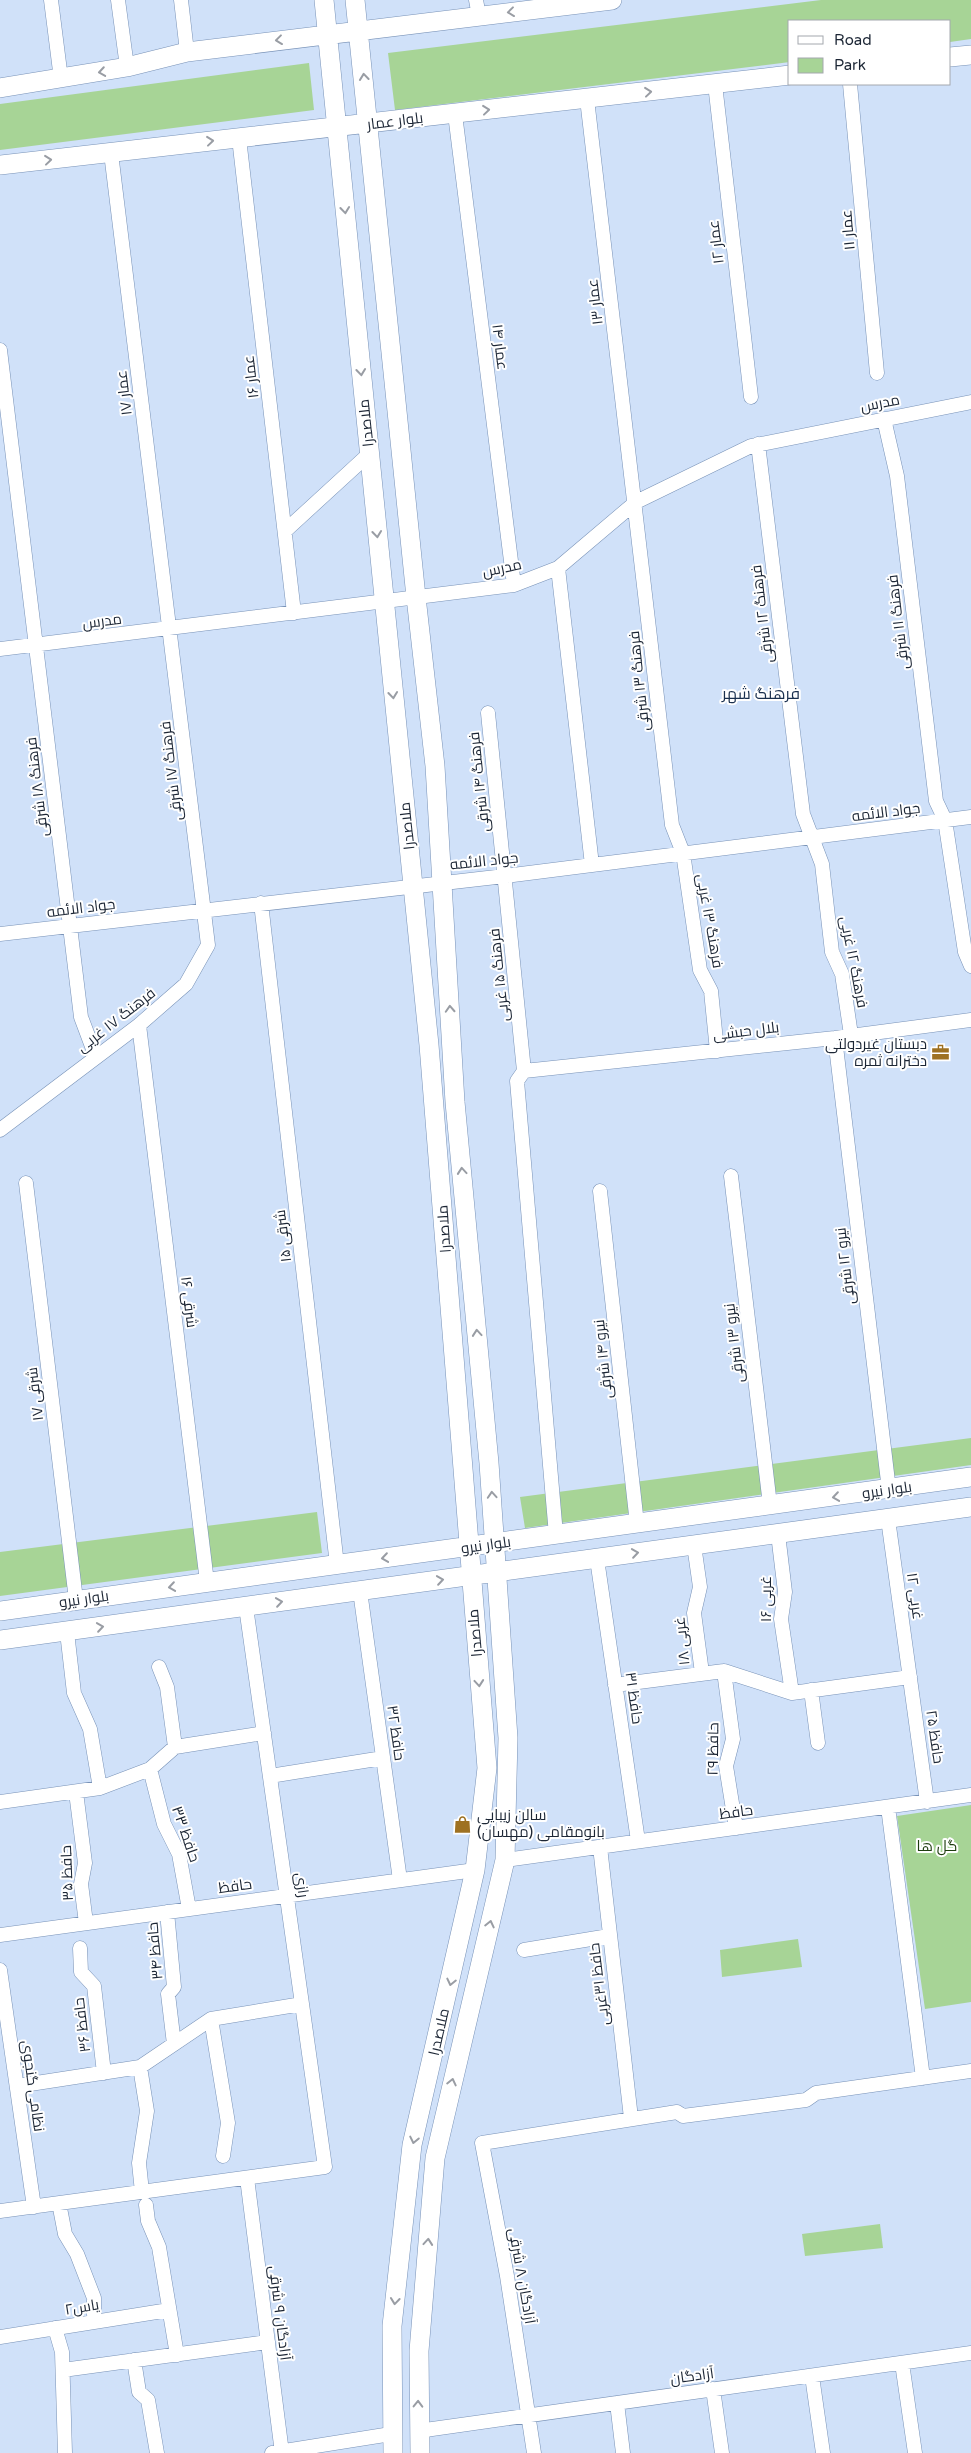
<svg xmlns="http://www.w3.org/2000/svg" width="971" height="2453" viewBox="0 0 971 2453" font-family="'Varela Round',Cairo,sans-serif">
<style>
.green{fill:#a7d496}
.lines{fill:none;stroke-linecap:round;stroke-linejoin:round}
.street-casing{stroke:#7892b7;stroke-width:15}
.secondary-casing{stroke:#7892b7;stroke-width:20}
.street{stroke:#fff;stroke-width:14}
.secondary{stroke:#fff;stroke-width:19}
.oneway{stroke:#999da4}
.labels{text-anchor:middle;stroke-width:4;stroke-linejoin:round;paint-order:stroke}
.street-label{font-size:15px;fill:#1c2635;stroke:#fff}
.poi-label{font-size:15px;fill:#1c2635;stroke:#fff;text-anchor:end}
.park-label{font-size:15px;fill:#1e3d0f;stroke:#fff}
.neighbourhood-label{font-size:16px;fill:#192f4e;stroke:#fff}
</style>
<rect width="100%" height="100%" fill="#d0e1f9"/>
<!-- green -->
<path class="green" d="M821,0H971V39L950,42V21H790V62L395,110L388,53Z
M309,63L314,110L0,150V104Z
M971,1438V1465L525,1528L520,1497Z
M317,1512L322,1553L0,1596V1552Z
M971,1805V2002L925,2009L897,1816Z
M798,1939L802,1967L722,1977L720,1950Z
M880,2224L883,2248L805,2256L802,2234Z"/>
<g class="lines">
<defs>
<path id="street" d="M51,0L61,79
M118,0L127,67
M181,0L187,52
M476,0L479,16
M715,84L751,397
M850,84L877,373
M587,99L672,825L683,853L700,970L711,991L717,1051
M455,114L514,585
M239,138L294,613
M0,350L81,1017L96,1057
M884,419L897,476L936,801L945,820L965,952L971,966
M758,444L803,814L822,864L832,952L842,974L851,1035
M285,531L369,454
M558,568L592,865
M0,649L514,585L558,568L636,502L751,446L971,402
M488,713L524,1071
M261,903L337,1565
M0,934L505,876L971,817
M139,1025L207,1582
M835,1038L889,1490
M524,1071L517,1081L556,1535
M524,1071L835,1038L971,1020
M0,1130L139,1025L186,984L208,945L111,153
M731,1176L770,1505
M26,1183L76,1600
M600,1191L637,1524
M888,1519L927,1802
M778,1534L785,1592L781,1619L792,1693
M694,1545L700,1587L694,1613L702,1673
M597,1559L638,1841
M360,1591L400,1880
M67,1632L74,1693L90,1729L100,1788
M159,1667L167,1687L175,1747
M724,1671L733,1739L726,1766L736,1828
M615,1685L724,1671L792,1693L910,1677
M811,1690L818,1743
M150,1769L164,1824L179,1854L189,1909
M270,1776L383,1758
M76,1792L85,1863L81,1884L86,1923
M0,1802L100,1788L150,1769L175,1747L264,1733
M888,1807L923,2078
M600,1847L631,2118
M505,1860L971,1795
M167,1912L174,1987L168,1994L174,2044
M0,1935L475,1870
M80,1948L81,1972L94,1986L104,2073
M524,1950L609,1936
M0,1970L34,2207
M211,2019L228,2123L223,2156
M140,2067L147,2111L139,2163L142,2192
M17,2086L140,2067L211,2019L302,2004
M247,2178L282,2453
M59,2203L65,2234L77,2254L94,2298V2315
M146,2205L148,2221L159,2247L177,2355
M0,2211L325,2167L246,1607
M55,2328L62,2352L65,2453
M0,2337L169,2310
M134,2360L139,2392L148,2400L157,2453
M902,2363L915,2453
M63,2370L268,2342
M812,2376L823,2453
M713,2389L722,2453
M617,2403L623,2453
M418,2431L971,2353
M272,2453L391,2434
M534,2453L507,2276L482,2143L677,2112L683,2116L806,2100L816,2093L971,2071"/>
<path id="secondary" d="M324,0L429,1045L487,1768L475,1870L412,2145L392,2326L393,2453
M355,0L416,597L435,766L455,1102L489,1463L508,1738L505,1860L435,2158L419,2351L420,2453
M950,57L971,55
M0,88L127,67L187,52L612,0
M0,165L790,75
M0,1611L971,1477
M0,1640L971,1507"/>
</defs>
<!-- street casing -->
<use href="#street" class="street-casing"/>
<!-- secondary casing -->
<use href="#secondary" class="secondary-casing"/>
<!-- street -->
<use href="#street" class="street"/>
<!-- secondary -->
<use href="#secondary" class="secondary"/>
</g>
<!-- one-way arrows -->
<defs><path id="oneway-chevron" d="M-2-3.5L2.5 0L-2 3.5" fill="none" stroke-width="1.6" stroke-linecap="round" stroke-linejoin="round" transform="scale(1.25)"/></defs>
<g class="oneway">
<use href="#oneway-chevron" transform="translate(511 12) rotate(173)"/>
<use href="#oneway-chevron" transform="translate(279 40) rotate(173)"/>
<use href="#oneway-chevron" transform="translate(102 72) rotate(171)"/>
<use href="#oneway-chevron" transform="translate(364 77) rotate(-96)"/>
<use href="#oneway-chevron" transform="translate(648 92) rotate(-6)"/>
<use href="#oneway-chevron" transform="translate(486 110) rotate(-6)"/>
<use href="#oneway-chevron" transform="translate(210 141) rotate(-6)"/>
<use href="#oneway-chevron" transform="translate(48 160) rotate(-6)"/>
<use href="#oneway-chevron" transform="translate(345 210) rotate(84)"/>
<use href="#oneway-chevron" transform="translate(361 372) rotate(84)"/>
<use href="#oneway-chevron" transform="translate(377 534) rotate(84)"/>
<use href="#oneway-chevron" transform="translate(393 695) rotate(84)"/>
<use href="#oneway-chevron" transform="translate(450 1009) rotate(-93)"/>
<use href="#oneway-chevron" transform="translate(462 1171) rotate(-95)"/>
<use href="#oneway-chevron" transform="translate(477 1333) rotate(-95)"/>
<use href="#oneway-chevron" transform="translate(492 1495) rotate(-94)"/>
<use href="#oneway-chevron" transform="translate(836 1497) rotate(172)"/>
<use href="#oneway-chevron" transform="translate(635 1553) rotate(-8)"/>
<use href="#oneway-chevron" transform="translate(385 1558) rotate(172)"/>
<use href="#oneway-chevron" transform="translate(440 1580) rotate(-8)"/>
<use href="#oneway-chevron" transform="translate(172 1587) rotate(172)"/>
<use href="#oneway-chevron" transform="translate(279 1602) rotate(-8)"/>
<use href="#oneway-chevron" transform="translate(100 1627) rotate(-8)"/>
<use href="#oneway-chevron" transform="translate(479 1683) rotate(85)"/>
<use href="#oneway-chevron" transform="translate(490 1924) rotate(-77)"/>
<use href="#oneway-chevron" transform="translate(451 1982) rotate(103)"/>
<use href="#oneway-chevron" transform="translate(452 2082) rotate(-77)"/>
<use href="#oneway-chevron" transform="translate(414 2140) rotate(102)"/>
<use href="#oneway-chevron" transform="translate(428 2242) rotate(-85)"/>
<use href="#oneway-chevron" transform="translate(395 2301) rotate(96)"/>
<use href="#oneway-chevron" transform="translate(418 2404) rotate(-89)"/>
</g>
<!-- icons -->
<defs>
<symbol id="office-bare" viewBox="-9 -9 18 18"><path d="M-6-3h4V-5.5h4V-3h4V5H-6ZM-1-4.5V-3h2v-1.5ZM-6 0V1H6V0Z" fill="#9e7122" stroke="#fff" stroke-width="2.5" paint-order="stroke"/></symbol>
<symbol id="shop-bare" viewBox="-9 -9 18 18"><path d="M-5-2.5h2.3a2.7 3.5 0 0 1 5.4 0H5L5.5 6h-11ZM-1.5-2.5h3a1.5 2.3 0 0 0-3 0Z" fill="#9e7122" stroke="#fff" stroke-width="2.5" paint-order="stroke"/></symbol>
</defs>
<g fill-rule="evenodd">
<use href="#office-bare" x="928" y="1040" width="25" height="25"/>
<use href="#shop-bare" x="450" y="1812" width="25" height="25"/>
</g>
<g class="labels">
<!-- street labels -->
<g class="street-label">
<text transform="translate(395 121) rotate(-7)" y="5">بلوار عمار</text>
<text transform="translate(848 230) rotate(-95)" y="5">عمار ۱۱</text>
<text transform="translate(716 242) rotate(-97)" y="5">عمار ۱۲</text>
<text transform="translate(595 302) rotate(-97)" y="5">عمار ۱۳</text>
<text transform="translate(500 347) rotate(83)" y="5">عمار ۱۴</text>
<text transform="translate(251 377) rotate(-97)" y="5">عمار ۱۶</text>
<text transform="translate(124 393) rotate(-97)" y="5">عمار ۱۷</text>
<text transform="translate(880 403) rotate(-11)" y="5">مدرس</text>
<text transform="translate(366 423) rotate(-96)" y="5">ملاصدرا</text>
<text transform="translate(502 568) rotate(-12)" y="5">مدرس</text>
<text transform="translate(762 614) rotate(-97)" y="5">فرهنگ ۱۲ شرقی</text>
<text transform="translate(102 621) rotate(-7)" y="5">مدرس</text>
<text transform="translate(898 622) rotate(-97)" y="5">فرهنگ ۱۱ شرقی</text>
<text transform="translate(639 681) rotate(-96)" y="5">فرهنگ ۱۳ شرقی</text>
<text transform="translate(171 771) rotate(-97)" y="5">فرهنگ ۱۷ شرقی</text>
<text transform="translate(479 782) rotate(-96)" y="5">فرهنگ ۱۴ شرقی</text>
<text transform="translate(37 787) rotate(-97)" y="5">فرهنگ ۱۸ شرقی</text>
<text transform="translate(886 812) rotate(-7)" y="5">جواد الائمه</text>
<text transform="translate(407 826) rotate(-96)" y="5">ملاصدرا</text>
<text transform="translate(484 861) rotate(-6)" y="5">جواد الائمه</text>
<text transform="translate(81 908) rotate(-7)" y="5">جواد الائمه</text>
<text transform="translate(710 921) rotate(80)" y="5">فرهنگ ۱۳ غربی</text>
<text transform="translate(854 962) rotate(79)" y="5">فرهنگ ۱۲ غربی</text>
<text transform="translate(499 975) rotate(-96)" y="5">فرهنگ ۱۵ غربی</text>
<text transform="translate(116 1020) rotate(-38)" y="5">فرهنگ ۱۷ غربی</text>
<text transform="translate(746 1031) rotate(-7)" y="5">بلال حبشی</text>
<text transform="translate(444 1229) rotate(-94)" y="5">ملاصدرا</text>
<text transform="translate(283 1236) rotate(-97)" y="5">۱۵ شرقی</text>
<text transform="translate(845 1266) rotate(-97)" y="5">نیرو ۱۲ شرقی</text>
<text transform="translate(189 1302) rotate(83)" y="5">۱۶ شرقی</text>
<text transform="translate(734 1343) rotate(-97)" y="5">نیرو ۱۳ شرقی</text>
<text transform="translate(603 1359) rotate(-96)" y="5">نیرو ۱۴ شرقی</text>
<text transform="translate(35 1394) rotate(-97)" y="5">۱۷ شرقی</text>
<text transform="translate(887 1490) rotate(-8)" y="5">بلوار نیرو</text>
<text transform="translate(486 1545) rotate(-8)" y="5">بلوار نیرو</text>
<text transform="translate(915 1596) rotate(82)" y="5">۱۲ غربی</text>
<text transform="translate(84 1599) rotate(-8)" y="5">بلوار نیرو</text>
<text transform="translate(766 1599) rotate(-90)" y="5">۱۶ غربی</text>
<text transform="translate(475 1633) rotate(-95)" y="5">ملاصدرا</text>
<text transform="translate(682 1641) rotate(-96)" y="5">۱۸ غربی</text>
<text transform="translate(634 1698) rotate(82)" y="5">حافظ ۳۱</text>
<text transform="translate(396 1733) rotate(82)" y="5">حافظ ۳۲</text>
<text transform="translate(935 1737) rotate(82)" y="5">حافظ ۲۵</text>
<text transform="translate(713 1749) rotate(-89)" y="5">حافظ ۲۹</text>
<text transform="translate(736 1812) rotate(-8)" y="5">حافظ</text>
<text transform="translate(186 1834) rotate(71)" y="5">حافظ ۳۳</text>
<text transform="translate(67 1873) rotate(-92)" y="5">حافظ ۳۵</text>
<text transform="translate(302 1885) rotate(82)" y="5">رازی</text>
<text transform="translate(235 1886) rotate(-8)" y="5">حافظ</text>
<text transform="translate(155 1951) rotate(-95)" y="5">حافظ ۳۴</text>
<text transform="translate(599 1984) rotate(-97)" y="5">حافظ ۳۱غربی</text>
<text transform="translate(82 2025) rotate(-97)" y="5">حافظ ۳۶</text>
<text transform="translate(439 2032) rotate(-77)" y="5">ملاصدرا</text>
<text transform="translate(33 2086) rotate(82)" y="5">نظامی گنجوی</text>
<text transform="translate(522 2276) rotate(80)" y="5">آزادگان ۸ شرقی</text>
<text transform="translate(82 2307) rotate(-9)" y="5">یاس۲</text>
<text transform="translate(280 2313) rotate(83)" y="5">آزادگان ۹ شرقی</text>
<text transform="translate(692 2376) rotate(-8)" y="5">آزادگان</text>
</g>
<!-- poi labels -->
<g class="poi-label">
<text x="927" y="1049">دبستان غیردولتی<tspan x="927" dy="17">دخترانه ثمره</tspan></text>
<text x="477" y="1820" text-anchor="start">سالن زیبایی<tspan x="477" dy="17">بانومقامی (مهسان)</tspan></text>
</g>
<!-- park labels -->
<g class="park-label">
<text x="937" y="1851">گل ها</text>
</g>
<!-- neighbourhood labels -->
<g class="neighbourhood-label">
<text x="761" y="699">فرهنگ شهر</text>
</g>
</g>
<!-- legend -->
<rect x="788" y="20" width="162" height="65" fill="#ffffff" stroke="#a4a8ae"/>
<rect x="798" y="36" width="25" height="8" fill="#ffffff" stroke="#a4a8ae"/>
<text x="834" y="45" font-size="15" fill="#1c2635">Road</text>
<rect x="798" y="58" width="25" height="15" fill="#a7d496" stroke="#a4a8ae"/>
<text x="834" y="70" font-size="15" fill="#1c2635">Park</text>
</svg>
